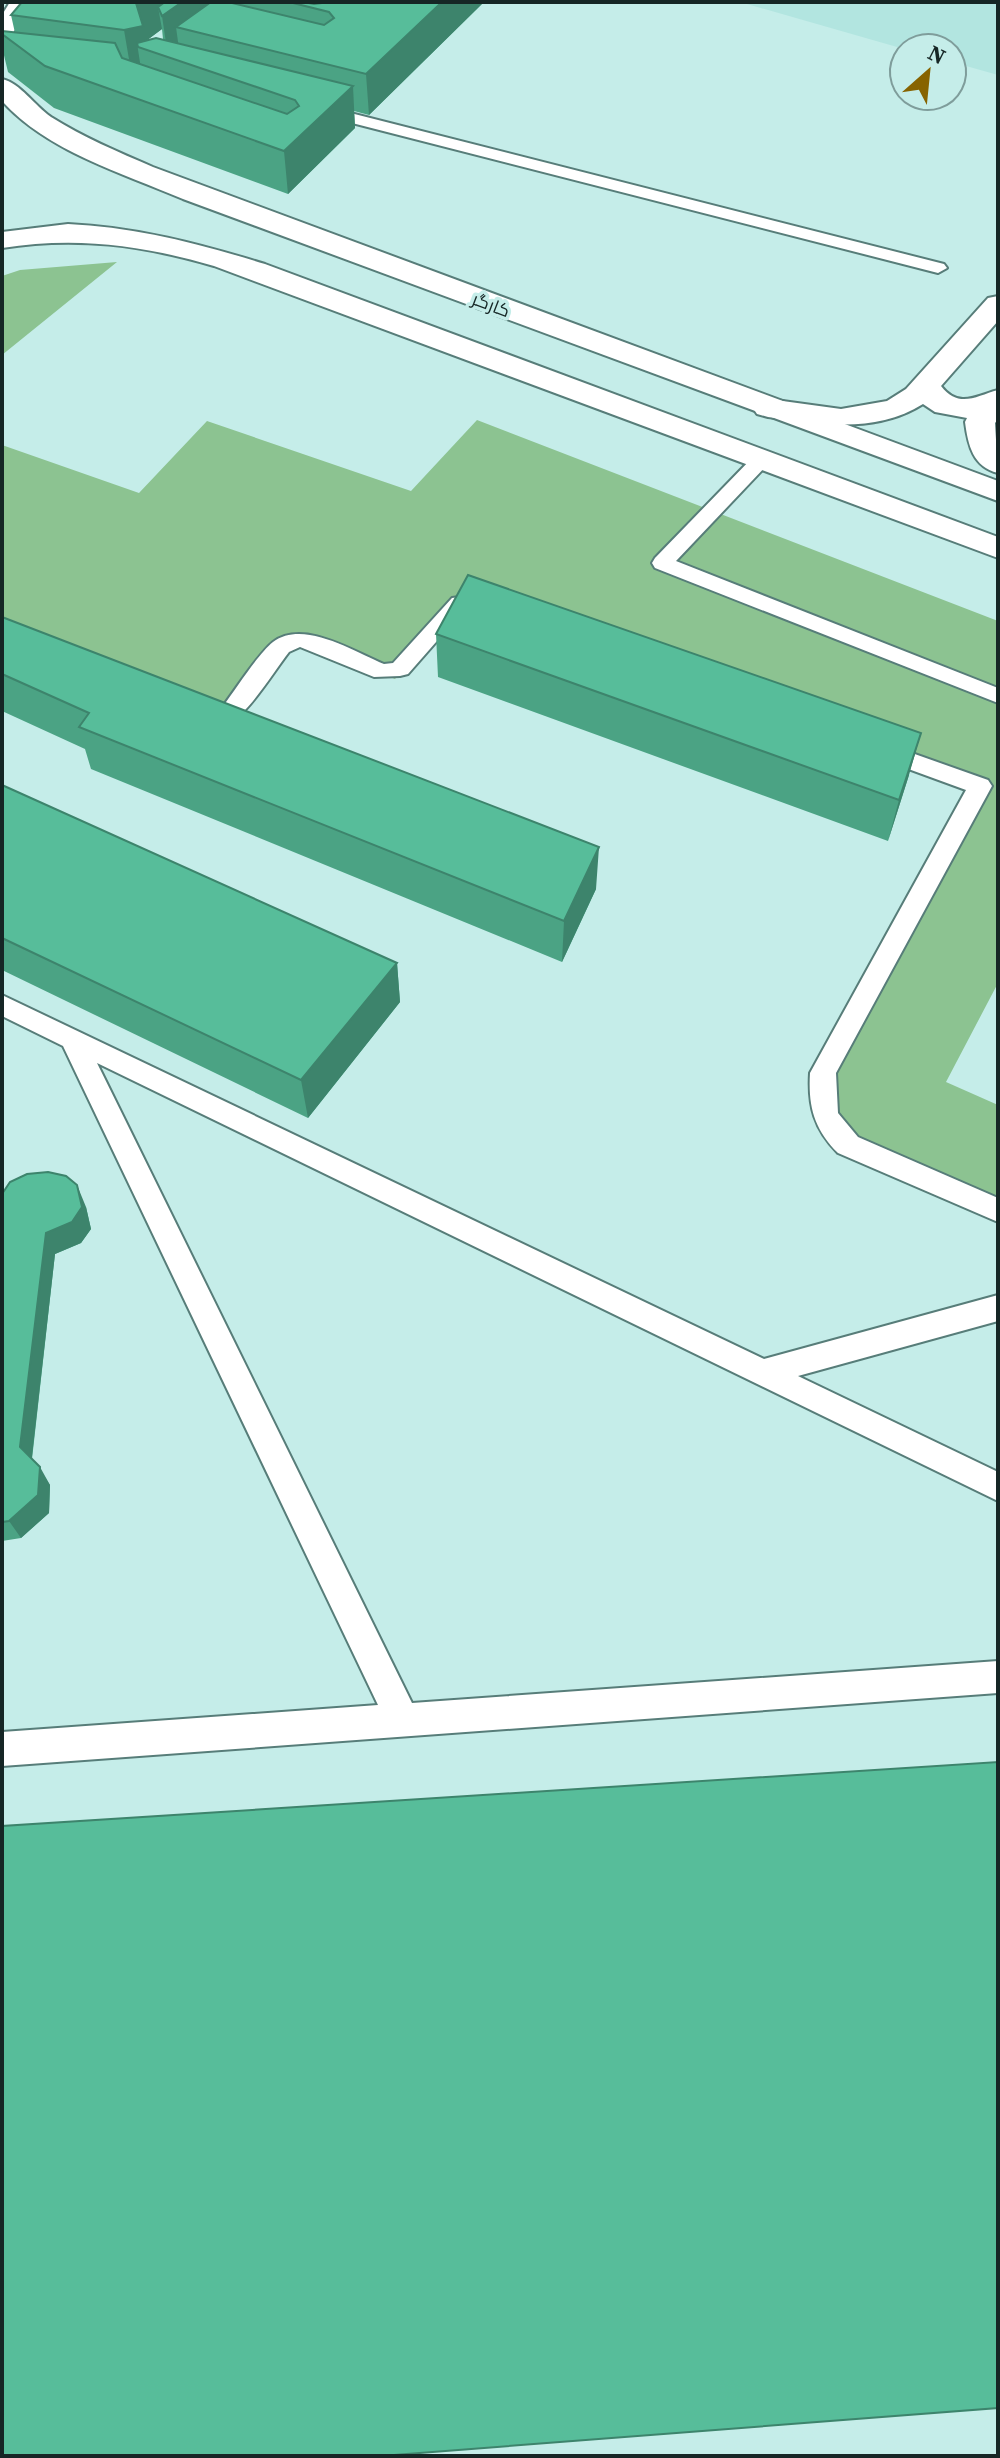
<svg xmlns="http://www.w3.org/2000/svg" width="1000" height="2458" viewBox="0 0 1000 2458" font-family="'Source Serif 4',Cairo,serif">
<style>
.built{fill:#b2e5e0}
.green{fill:#8cc391}
.lines{fill:none;stroke-linecap:round;stroke-linejoin:round}
.service-casing{stroke:#577d79;stroke-width:4}
.tertiary-casing{stroke:#577d79;stroke-width:4}
.secondary-casing{stroke:#577d79;stroke-width:4}
.primary-casing{stroke:#577d79;stroke-width:4}
.service{fill:#fff;fill-rule:evenodd}
.tertiary{fill:#fff;fill-rule:evenodd}
.secondary{fill:#fff;fill-rule:evenodd}
.primary{fill:#fff;fill-rule:evenodd}
.wall{fill:#4ba384;fill-rule:evenodd}
.shaded-wall{fill:#3d846c}
.building{fill:#57bd9a;stroke:#3d846c;stroke-width:2}
.labels{text-anchor:middle;stroke-width:7;stroke-linejoin:round;paint-order:stroke}
.far-street-label{font-size:18px;fill:#162625;stroke:#c5ede9}
</style>
<rect width="100%" height="100%" fill="#c5ede9"/>
<!-- built -->
<path class="built" d="M740,2H998V75L952,62V48L904,49Z"/>
<!-- green -->
<path class="green" d="M117,262L2,355V276L20,270Z
M477,420L998,621V983L946,1082L998,1105V1205L835,1129L829,1070L984,785L462,602L395,679L299,643L219,729L2,653V445L139,493L207,421L411,491Z"/>
<g class="lines">
<defs>
<path id="service" d="M319,105L944,264L947,268L938,273L313,113V107Z
M761,454L768,456L771,460L768,464L676,561L998,688V703L655,568L652,563L655,558L754,456Z
M475,595L486,602L482,607L465,609L408,674L400,676L374,677L300,647L289,652C274,671 246,718 225,725C216,729 203,726 193,723L190,718L193,713L215,711L223,706C236,689 258,654 273,642C304,619 354,652 384,664L393,663L452,598Z
M878,741L988,780L992,786L836,1073L838,1113L858,1137L998,1198V1222L838,1153C814,1129 808,1106 810,1073L966,790L870,755L867,749L870,743Z
M2,995L764,1359L998,1295V1321L798,1376L998,1472V1501L97,1063L412,1703L998,1661V1693L2,1766V1732L378,1705L63,1046L2,1016Z"/>
<path id="tertiary" d="M998,296V321L941,386C959,409 976,396 998,390V419L995,423L998,473C973,467 968,445 965,422L967,418L935,412L923,404C876,434 821,424 768,417L757,414L753,408L757,402L768,399L841,409L887,401L906,389L988,298Z"/>
<path id="secondary" d="M2,79C20,83 35,106 51,117C83,137 118,152 153,167L998,481V501L183,199C122,173 47,151 2,101Z
M68,224C136,227 200,244 265,264L998,537V558L214,266C142,245 76,236 2,248V232Z"/>
<path id="primary" d="M10,2H34L10,37L2,39V15Z"/>
</defs>
<!-- service casing -->
<use href="#service" class="service-casing"/>
<!-- tertiary casing -->
<use href="#tertiary" class="tertiary-casing"/>
<!-- secondary casing -->
<use href="#secondary" class="secondary-casing"/>
<!-- primary casing -->
<use href="#primary" class="primary-casing"/>
<!-- service -->
<use href="#service" class="service"/>
<!-- tertiary -->
<use href="#tertiary" class="tertiary"/>
<!-- secondary -->
<use href="#secondary" class="secondary"/>
<!-- primary -->
<use href="#primary" class="primary"/>
</g>
<!-- wall -->
<path class="wall" d="M22,2H484L369,115L354,111L355,128L288,194L54,108L8,72L2,47V31L15,33L11,15ZM162,29L163,39L147,40Z
M2,617L596,889L562,962L91,769L85,749L2,711Z
M436,634L909,775L888,841L438,677Z
M2,785L397,963L400,1002L308,1118L2,970Z
M2,1194L86,1207L91,1229L81,1243L55,1254L32,1459L50,1485L49,1513L21,1538L2,1541Z"/>
<!-- shaded-wall -->
<path class="shaded-wall" d="M137,2H233L234,9L176,27L179,49L168,56L162,16L158,7L162,29L146,41L137,43L141,69L131,71L124,30Z
M442,2H484L369,115L366,74Z
M353,86L355,128L288,194L284,151Z
M921,733L909,775L888,841L899,800Z
M599,847L596,889L562,962L564,921Z
M397,963L400,1002L308,1118L301,1080Z
M77,1185L86,1207L91,1229L81,1243L55,1254L31,1465L20,1447L46,1233Z
M40,1467L50,1485L49,1513L21,1538L9,1521Z"/>
<!-- building -->
<path class="building" d="M22,2H137L136,3L143,26L124,30L11,15Z
M165,2H182L162,16L158,7Z
M211,2H228L324,25L334,18L329,12L289,2H303L314,4L330,2H442L366,74L176,27Z
M2,31L115,43L122,58L287,114L299,106L295,100L138,47L137,43L156,38L353,86L284,151L45,66L2,34Z
M468,575L921,733L899,800L436,634Z
M2,617L599,847L564,921L79,727L89,713L2,674Z
M2,785L397,963L301,1080L2,938Z
M48,1172L66,1176L77,1185L82,1207L72,1222L46,1233L20,1447L40,1467L38,1495L9,1521L2,1522V1194L10,1182L27,1174Z
M998,1762V2408L381,2456H2V1826Z"/>
<g class="labels">
<!-- far-street labels -->
<g class="far-street-label">
<text transform="translate(491 305) rotate(21)" y="6">کارگر</text>
</g>
</g>
<!-- border -->
<rect width="1000" height="2458" fill="none" stroke="#162625" stroke-width="8"/>
<!-- north arrow -->
<g transform="translate(928 72) rotate(27)"><circle r="38" fill="#c5ede9" stroke="#7f9d9b" stroke-width="2"/>
<path d="M0-6L14 30L0 20L-14 30Z" fill="#876300"/>
<text y="-12" font-size="22" font-weight="bold" text-anchor="middle" fill="#162625">N</text>
</g>
</svg>
